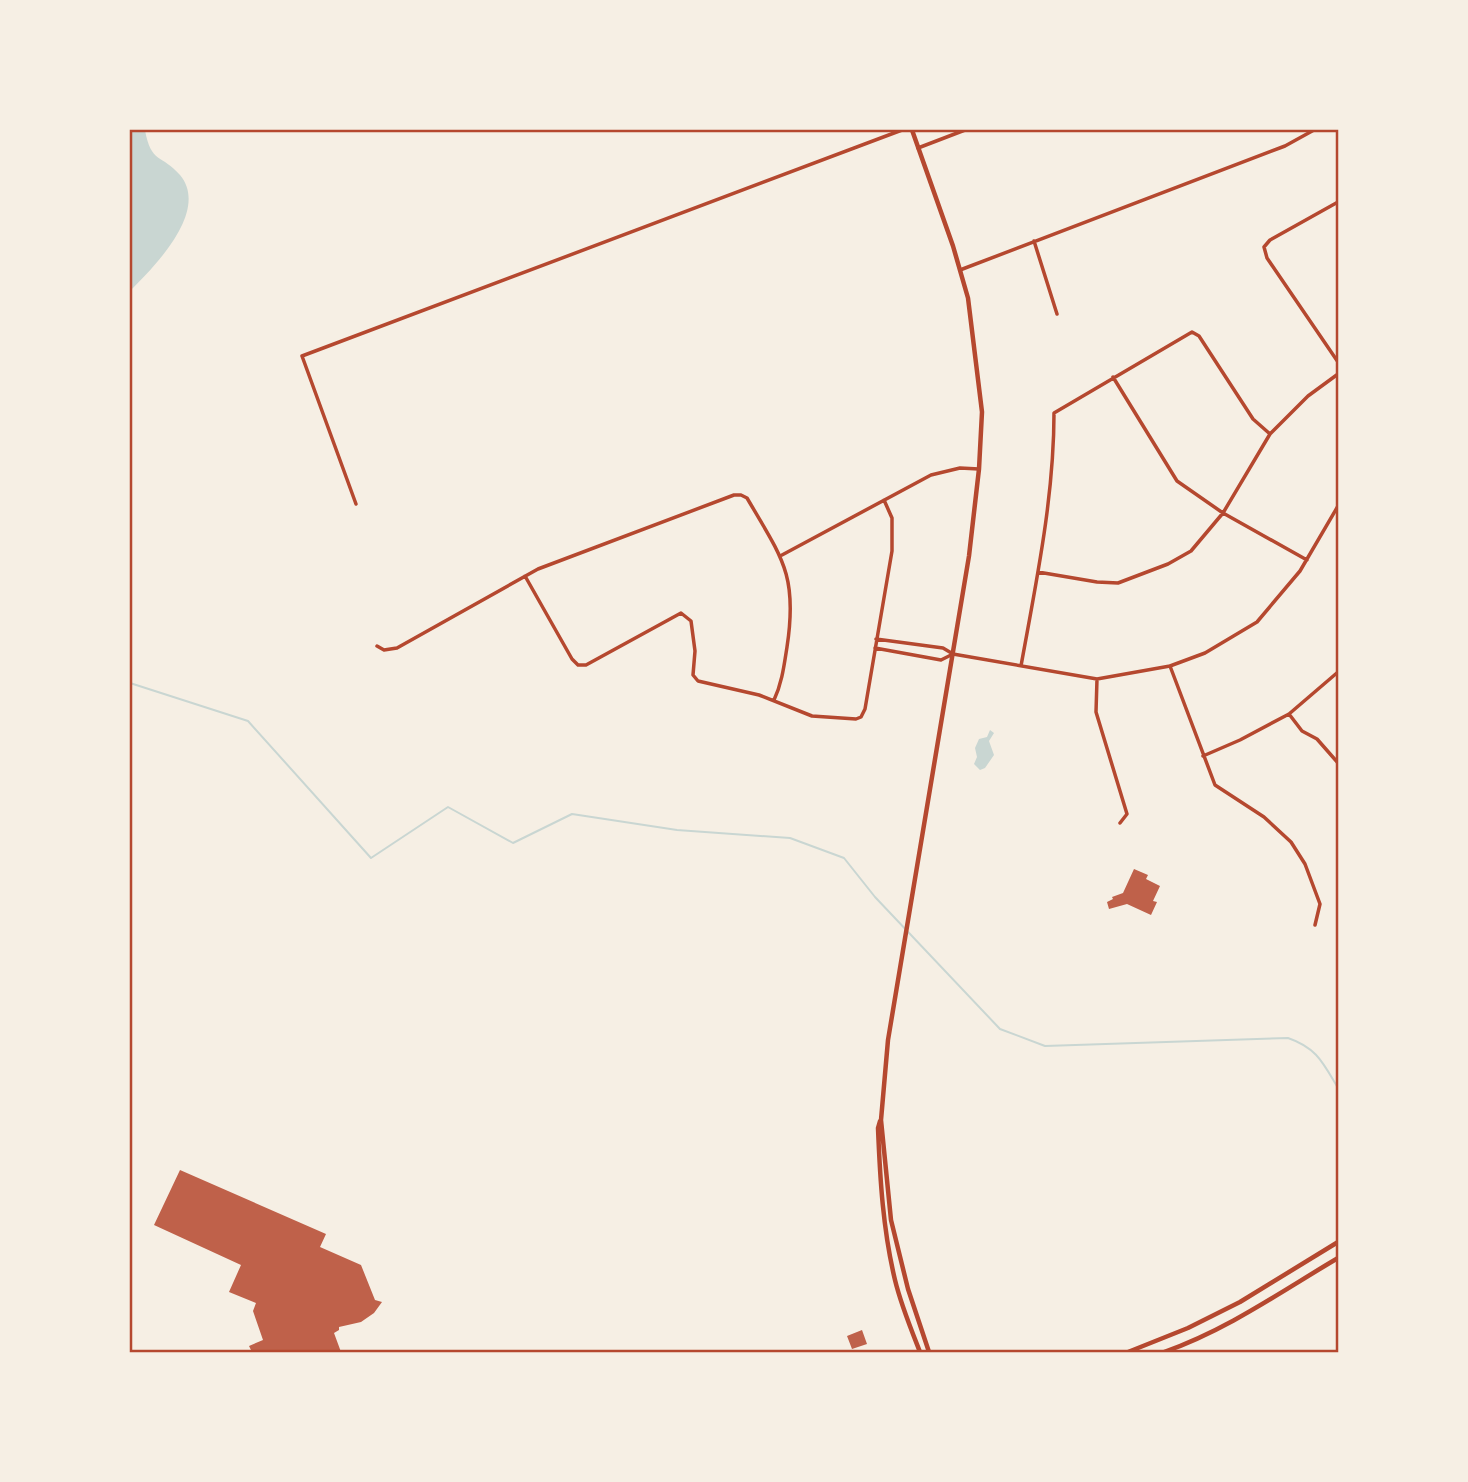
<svg xmlns="http://www.w3.org/2000/svg" width="1468" height="1482" viewBox="0 0 1468 1482" font-family="Inter,sans-serif">
<style>
.water{fill:#c9d6d2}
.lines{fill:none;stroke-linecap:round;stroke-linejoin:round}
.stream{stroke:#c9d6d2;stroke-width:2}
.building{fill:#bf614a}
.minor{stroke:#b5482f;stroke-width:3.5}
.secondary{stroke:#b5482f;stroke-width:4.5}
.neatline{fill:none;stroke:#b5482f;stroke-width:2.5}
</style>
<rect width="100%" height="100%" fill="#f6efe4"/>
<!-- water -->
<path class="water" d="M130,130H145C151,164 162,154 180,175C210,211 154,267 130,291Z
M990,730L994,733L989,741L994,755L985,768L980,770L974,764L977,757L975,748L979,739L987,737Z"/>
<g class="lines">
<!-- stream -->
<path class="stream" d="M130,683L248,721L371,858L448,807L513,843L572,814L677,830L790,838L844,858L875,897L1000,1029L1045,1046L1288,1038C1317,1048 1323,1063 1338,1088"/>
</g>
<!-- building -->
<path class="building" d="M1134,869L1148,875L1146,879L1160,886L1153,901L1157,902L1151,915L1127,904L1109,909L1107,902L1113,899L1112,897L1123,893Z
M180,1170L326,1234L320,1247L361,1265L375,1300L382,1302L374,1313L361,1322L339,1327V1330L334,1333L341,1352H252L249,1346L263,1340L253,1311L256,1303L229,1292L241,1265L154,1225Z
M862,1330L867,1344L852,1349L847,1336Z"/>
<g class="lines">
<!-- minor -->
<path class="minor" d="M918,148L965,130
M1338,202L1270,240L1264,247L1267,258L1338,362
M1034,241L1057,314
M960,270L1285,146L1314,130
M1113,377L1177,481L1223,513L1307,560
M356,504L302,356L902,130
M782,555L931,475L960,468L979,469
M1038,572L1097,582L1118,583L1168,564L1191,551L1223,513L1270,434L1308,396L1338,374
M525,576L572,659L578,665H586L681,613L691,621L695,651L693,675L698,681L759,695L812,716L856,719L861,717L865,709L892,551V518L884,500
M876,639L943,648L953,654L1097,679L1170,666L1205,653L1257,622L1300,571L1338,506
M377,646L384,650L397,648L538,569L734,495H741L747,498C782,558 798,575 787,647C784,666 782,683 774,700
M875,648L941,660L953,654
M1021,666C1036,583 1054,498 1054,413L1192,332L1199,336L1253,419L1270,434
M1170,666L1215,785L1264,817L1291,842L1305,864L1320,904L1315,925
M1097,679L1096,712L1127,814L1120,823
M1289,714L1302,731L1317,739L1338,763
M1203,756L1240,740L1289,714L1338,672"/>
<!-- secondary -->
<path class="secondary" d="M912,130L953,246L968,298L982,412L979,469L969,556L888,1040L881,1120L891,1220L908,1289L929,1352
M880,1121L878,1128C880,1179 883,1230 895,1280C901,1305 911,1329 920,1352
M1128,1352L1188,1328L1240,1302L1338,1242
M1164,1352C1227,1330 1282,1291 1338,1258"/>
</g>
<!-- border -->
<rect width="1468" height="1482" fill="none" stroke="#f6efe4" stroke-width="262"/>
<rect x="131" y="131" width="1206" height="1220" class="neatline"/>
</svg>
